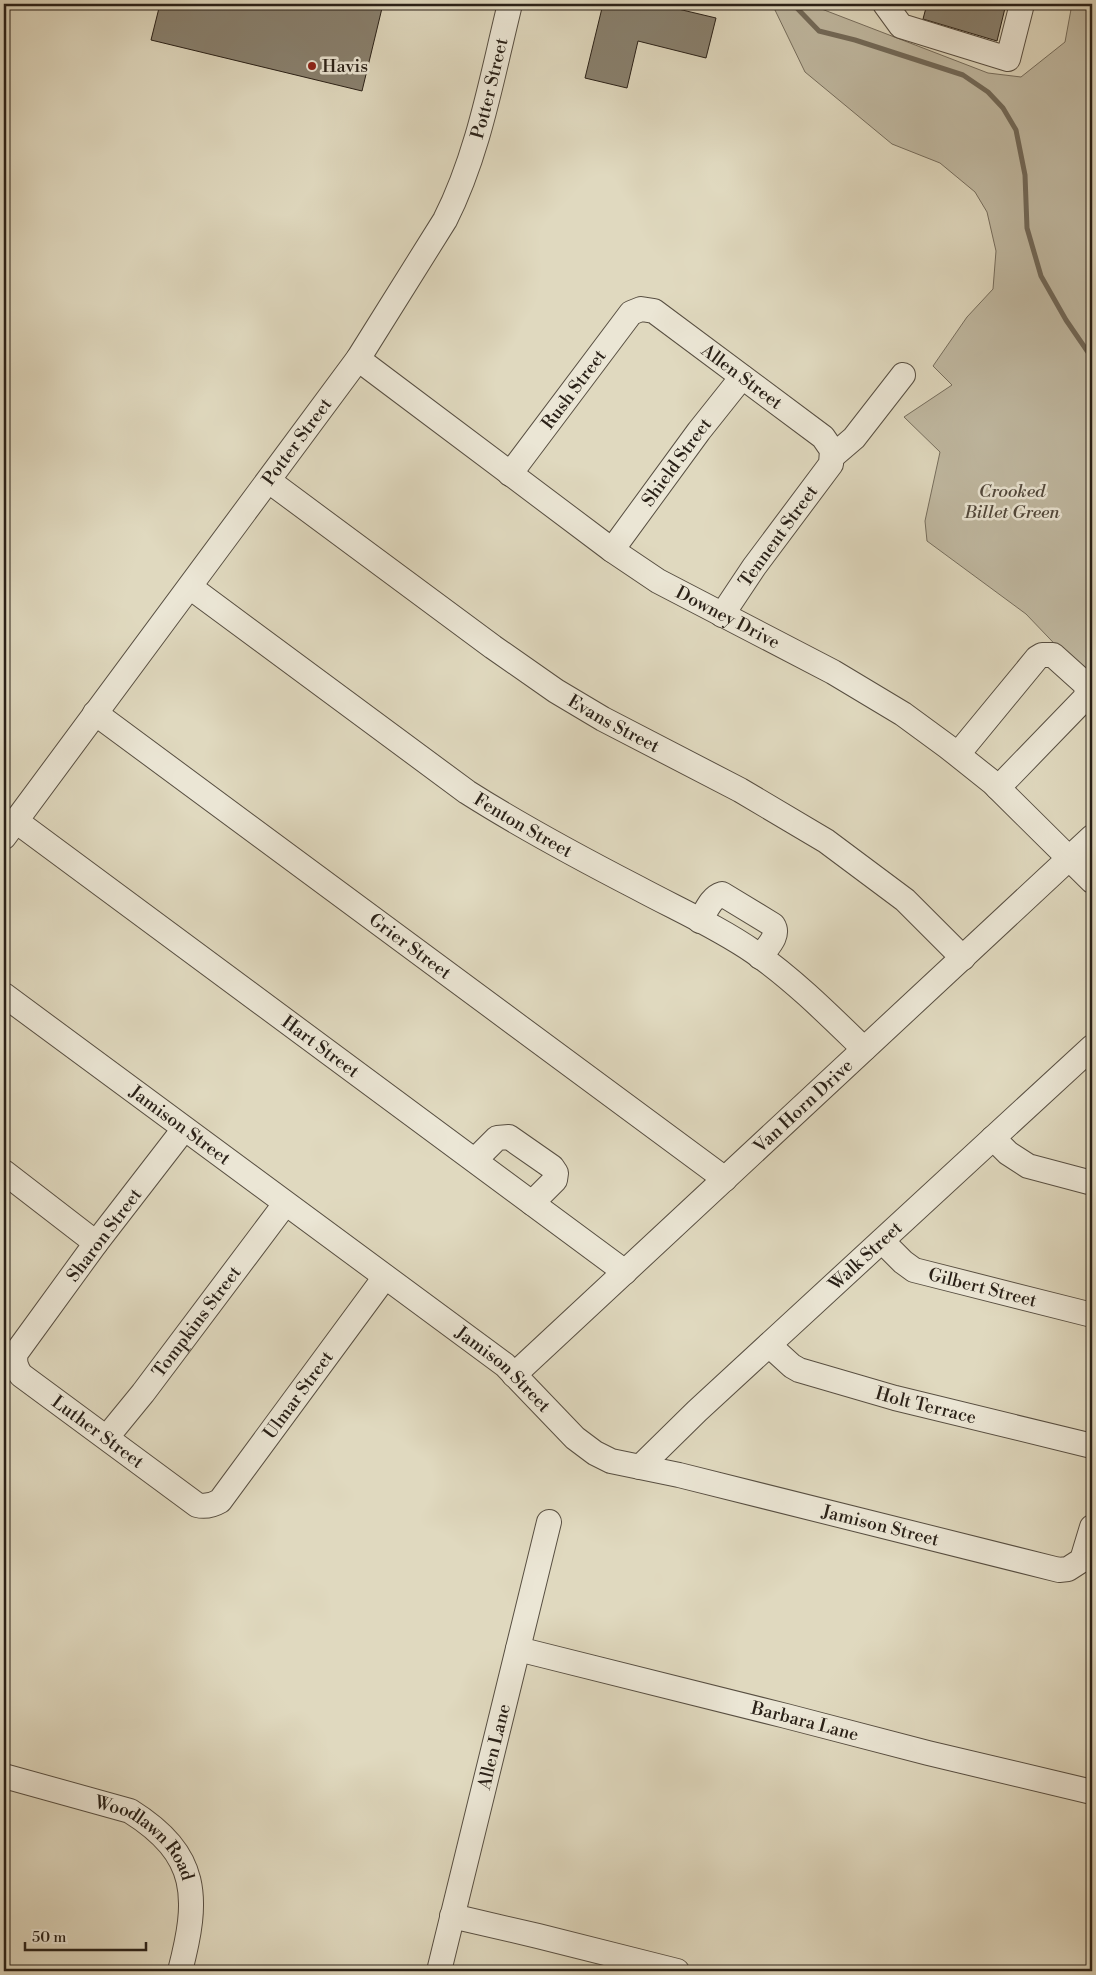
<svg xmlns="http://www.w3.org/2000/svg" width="1096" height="1975" viewBox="0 0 1096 1975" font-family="'Libre Bodoni',serif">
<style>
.green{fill:#c1baa3;stroke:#766e5e}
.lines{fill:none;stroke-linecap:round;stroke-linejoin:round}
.stream{stroke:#726a5a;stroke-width:5}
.building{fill:#89816f;stroke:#2a2118}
.minor-casing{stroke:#584f42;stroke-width:26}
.minor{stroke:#ebe6d5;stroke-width:24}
.poi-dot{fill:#8f2418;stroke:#ebe6d5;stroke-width:2}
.labels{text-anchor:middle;stroke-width:5;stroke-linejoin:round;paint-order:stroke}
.poi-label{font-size:18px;fill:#2a2118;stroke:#ebe6d5;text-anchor:start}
.street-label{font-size:18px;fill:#2a2118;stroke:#ebe6d5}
.park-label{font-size:18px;font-style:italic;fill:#50473b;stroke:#ebe6d5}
</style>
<rect width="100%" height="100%" fill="#e0d9bf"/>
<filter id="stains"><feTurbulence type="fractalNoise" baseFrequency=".004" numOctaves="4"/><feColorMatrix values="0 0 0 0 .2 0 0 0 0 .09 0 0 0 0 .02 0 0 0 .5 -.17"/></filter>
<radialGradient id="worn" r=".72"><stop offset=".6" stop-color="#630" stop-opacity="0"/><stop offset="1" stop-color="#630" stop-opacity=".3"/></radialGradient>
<!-- green -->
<path class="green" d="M769,4H819V8L988,73L1021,77L1065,42L1072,4H1092V683L1026,614L927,541L925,521L940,452L904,417L952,385L933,366L967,317L993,289L996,251L987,212L975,192L940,163L892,144L805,72L774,8Z"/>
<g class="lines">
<!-- stream -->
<path class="stream" d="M793,4L819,31L855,40L963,75L988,92L1003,108L1016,130L1025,175L1027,228L1041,276L1066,320L1092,358"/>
</g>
<!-- building -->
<path class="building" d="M160,4H383L362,91L151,40Z
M603,4H657L716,18L706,58L638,41L627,88L585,78Z
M927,4H1006L997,41L923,19Z"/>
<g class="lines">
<defs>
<g id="minor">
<path d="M885,4L901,26L1008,59L1022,4"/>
<path id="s1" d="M358,359L612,550L658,581L833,672L903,714L948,747L992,782L1092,881"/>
<path d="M833,456L854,438L903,375"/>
<path id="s2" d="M510,474L631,313L641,309L654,311L823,437L832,450L831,464L754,567L722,615"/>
<path id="s3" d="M269,481L493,647L556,691L603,719L740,790L826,841L905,900L963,958"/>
<path id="s4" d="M612,550L699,431L742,377"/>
<path id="s5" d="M190,587L467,792C522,827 580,858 638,888C677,909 718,927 754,952C794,980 829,1015 864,1049"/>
<path id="s6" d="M95,713L725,1179"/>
<path d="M958,754L1037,658L1042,655H1053L1083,682L1086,686L1087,696L998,788"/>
<path id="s7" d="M16,821L625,1272"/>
<path id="s8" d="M4,837L358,359L445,220C479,153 492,76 510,4"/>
<path d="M700,921C706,911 711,897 722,894L773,925C780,936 767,947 760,957"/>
<path id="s9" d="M4,995L505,1365L575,1438L595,1453L611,1461L679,1475L1059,1570L1068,1569L1082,1560L1092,1527"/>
<path id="s10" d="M184,1129L96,1243L16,1353C14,1362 16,1368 21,1375L197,1505C205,1507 213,1505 220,1501L385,1277"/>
<path d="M993,1138L1008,1153L1028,1166L1092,1183"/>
<path d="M475,1160L497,1138L509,1137L552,1167L556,1173L555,1180L532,1203"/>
<path d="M4,1172L96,1243"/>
<path id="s11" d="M882,1241L903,1262L914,1270L1092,1315"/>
<path id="s12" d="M769,1345L792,1366L799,1370L895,1398L1092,1446"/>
<path id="s13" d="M514,1375L1092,837"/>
<path id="s14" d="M107,1437L143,1393L285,1204"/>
<path id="s15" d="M640,1467L697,1411L1092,1047"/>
<path id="s16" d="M518,1649L786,1716L928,1753L1092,1792"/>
<path id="s17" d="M4,1776L130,1811C200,1855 199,1898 180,1971"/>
<path d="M452,1916L538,1936L677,1971"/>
<path id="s18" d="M439,1971L549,1522"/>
</g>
</defs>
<!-- minor casing -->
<use href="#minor" class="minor-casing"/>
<!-- minor -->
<use href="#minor" class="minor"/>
</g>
<!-- markers -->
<circle class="poi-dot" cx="312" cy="66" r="5"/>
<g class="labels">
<!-- poi labels -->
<g class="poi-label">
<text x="322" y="72">Havis</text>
</g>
<!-- street labels -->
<g class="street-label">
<text dy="6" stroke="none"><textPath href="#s8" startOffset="898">Potter Street</textPath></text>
<text dy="6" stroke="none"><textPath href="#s2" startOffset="335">Allen Street</textPath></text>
<text dy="6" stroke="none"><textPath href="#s2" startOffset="106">Rush Street</textPath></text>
<text dy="6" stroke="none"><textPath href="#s8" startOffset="492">Potter Street</textPath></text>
<text dy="6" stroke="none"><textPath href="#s4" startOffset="109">Shield Street</textPath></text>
<text transform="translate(778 536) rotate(-54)" y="6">Tennent Street</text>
<text dy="6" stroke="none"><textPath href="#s1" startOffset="452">Downey Drive</textPath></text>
<text dy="6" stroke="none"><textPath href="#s3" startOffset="422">Evans Street</textPath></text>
<text dy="6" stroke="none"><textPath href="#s5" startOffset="410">Fenton Street</textPath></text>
<text dy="6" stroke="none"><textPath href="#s6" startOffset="392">Grier Street</textPath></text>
<text dy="6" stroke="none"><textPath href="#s7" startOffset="379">Hart Street</textPath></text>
<text dy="6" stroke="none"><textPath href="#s13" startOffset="395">Van Horn Drive</textPath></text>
<text dy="6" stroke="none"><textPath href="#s9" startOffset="219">Jamison Street</textPath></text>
<text transform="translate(104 1235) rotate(-53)" y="6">Sharon Street</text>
<text dy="6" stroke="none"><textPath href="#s15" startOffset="309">Walk Street</textPath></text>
<text dy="6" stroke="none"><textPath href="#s11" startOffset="114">Gilbert Street</textPath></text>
<text dy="6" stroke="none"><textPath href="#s14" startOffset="146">Tompkins Street</textPath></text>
<text dy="6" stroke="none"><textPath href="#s9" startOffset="624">Jamison Street</textPath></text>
<text dy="6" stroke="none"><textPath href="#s10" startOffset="678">Ulmar Street</textPath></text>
<text dy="6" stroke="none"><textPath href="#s12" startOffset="171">Holt Terrace</textPath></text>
<text dy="6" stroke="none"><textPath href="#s10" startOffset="399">Luther Street</textPath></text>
<text dy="6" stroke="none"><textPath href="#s9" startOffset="1044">Jamison Street</textPath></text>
<text dy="6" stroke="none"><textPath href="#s16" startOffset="296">Barbara Lane</textPath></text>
<text dy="6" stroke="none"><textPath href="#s18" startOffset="231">Allen Lane</textPath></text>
<text dy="6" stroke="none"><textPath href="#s17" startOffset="159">Woodlawn Road</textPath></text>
</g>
<!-- park labels -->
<g class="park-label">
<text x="1012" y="497">Crooked<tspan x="1012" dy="21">Billet Green</tspan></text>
</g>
</g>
<!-- margin -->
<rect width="1096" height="1975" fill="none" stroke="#e0d9bf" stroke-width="20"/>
<rect x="5" y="5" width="1086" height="1965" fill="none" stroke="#2a2118" stroke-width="2.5"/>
<rect x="10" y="10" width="1076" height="1955" fill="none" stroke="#2a2118"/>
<!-- scale -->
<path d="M25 1942v8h121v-8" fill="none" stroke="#2a2118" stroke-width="2.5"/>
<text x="32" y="1942" font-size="15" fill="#2a2118" stroke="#ebe6d5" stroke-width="4" paint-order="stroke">50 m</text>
<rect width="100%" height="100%" filter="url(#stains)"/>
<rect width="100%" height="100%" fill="url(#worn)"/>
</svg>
